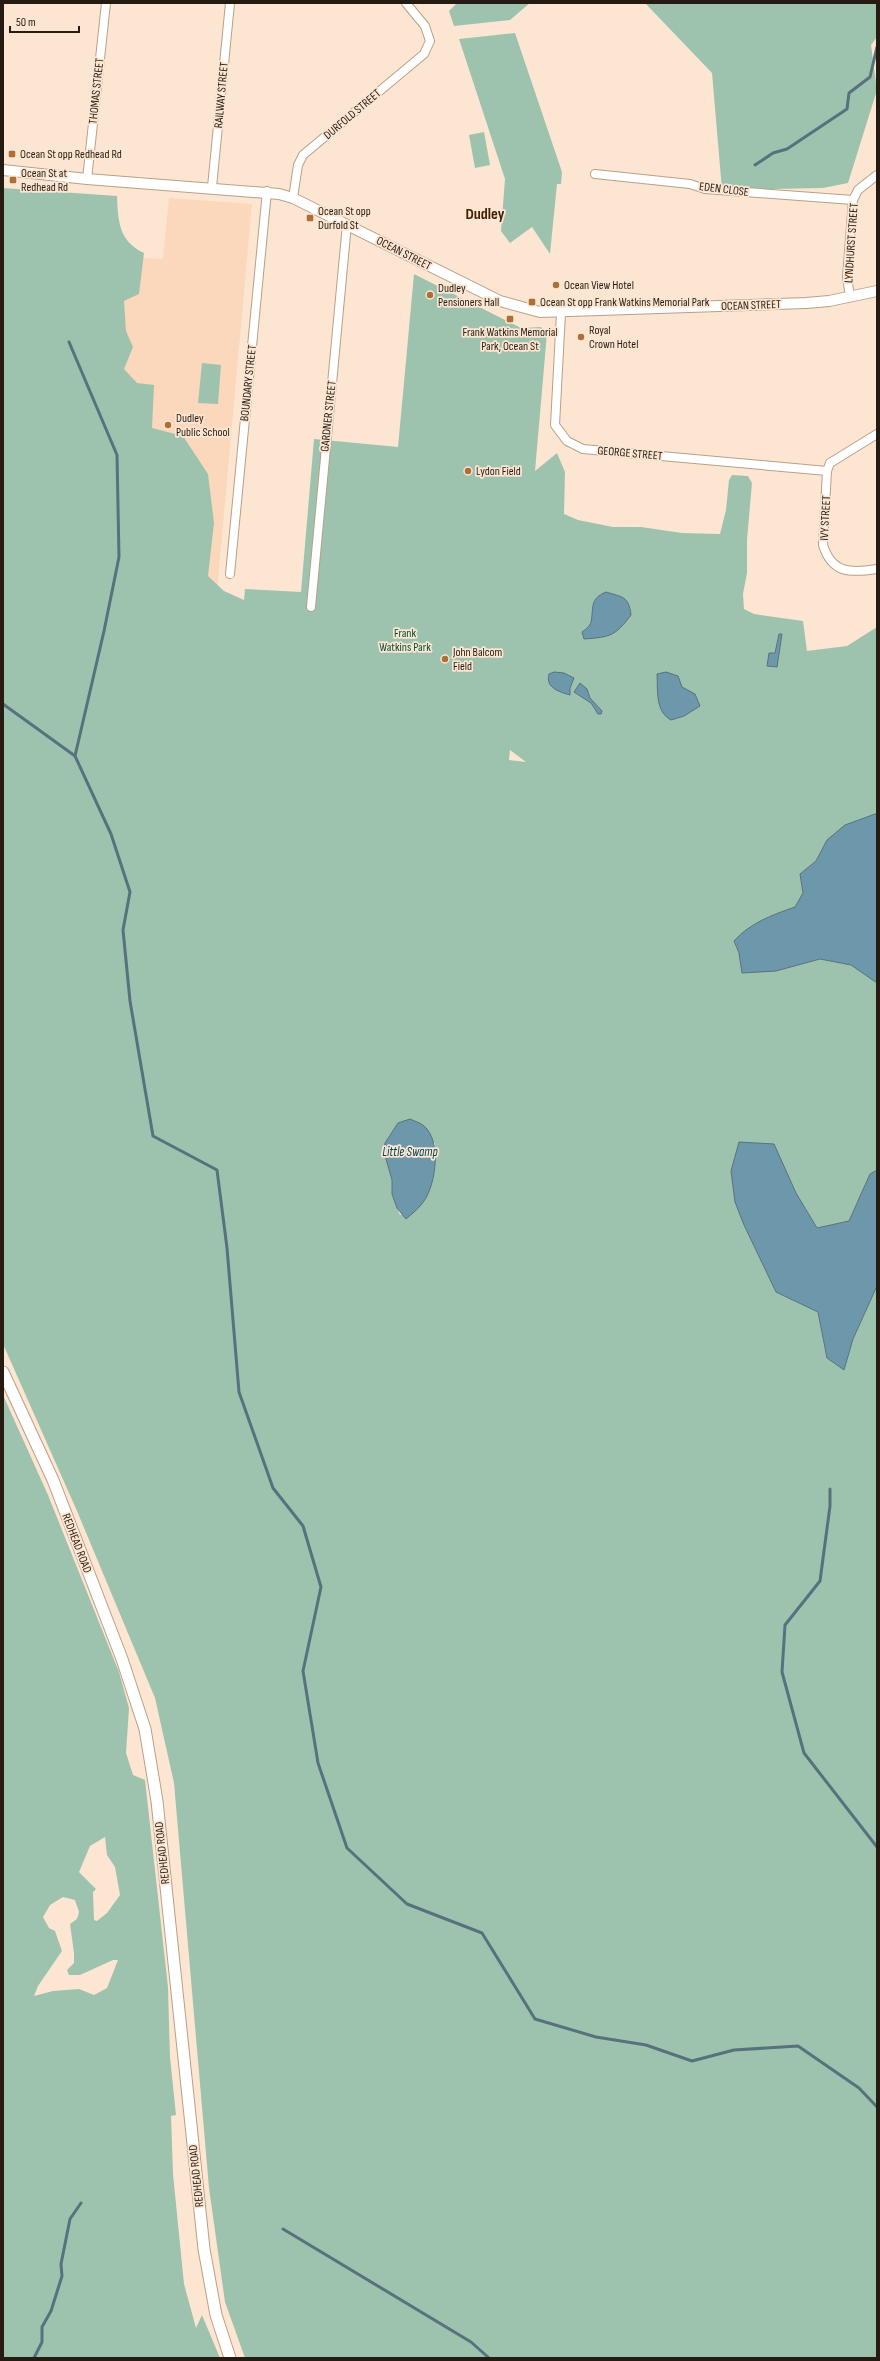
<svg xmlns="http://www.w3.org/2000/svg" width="880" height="2361" viewBox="0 0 880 2361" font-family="'Sofia Sans Condensed',sans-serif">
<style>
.built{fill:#fbd8bb}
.green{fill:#9dc3af;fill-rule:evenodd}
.water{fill:#6d98ab;stroke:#57727d}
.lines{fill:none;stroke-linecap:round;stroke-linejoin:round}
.stream{stroke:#57727d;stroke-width:3}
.minor-casing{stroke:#ba9f88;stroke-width:10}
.tertiary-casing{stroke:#ba9f88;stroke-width:12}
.secondary-casing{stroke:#ba9f88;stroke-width:13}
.minor{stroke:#fff;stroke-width:8}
.tertiary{stroke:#fff;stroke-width:10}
.secondary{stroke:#fff;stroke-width:11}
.poi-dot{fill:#ae6f36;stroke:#fce6d2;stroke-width:1.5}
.labels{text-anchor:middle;stroke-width:3.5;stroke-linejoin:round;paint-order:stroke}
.street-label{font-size:12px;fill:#251b12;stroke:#fce6d2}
.poi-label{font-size:12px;fill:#251b12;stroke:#fce6d2;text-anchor:start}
.park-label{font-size:12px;fill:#004f32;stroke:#fce6d2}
.water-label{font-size:13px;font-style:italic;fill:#024257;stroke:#fce6d2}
.district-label{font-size:16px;font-weight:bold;fill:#3f2105;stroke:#fce6d2}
</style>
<rect width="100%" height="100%" fill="#fce6d2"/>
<!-- built -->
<path class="built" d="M169,198L252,204L216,602L91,591L119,256L163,259Z"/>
<!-- green -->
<path class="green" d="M457,3H530L510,20L454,26L449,11Z
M645,3H877V37L871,45L877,90L848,183L823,188L722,190L712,73Z
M515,33L562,172L561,184H557L550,254L532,227L510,243L501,231L505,179L459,39Z
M484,132L490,165L475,168L469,135Z
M3,188L117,196C118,222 119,241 144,253L139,294L124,301L126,331L133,347L124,369L137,383L154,385L152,428L183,436L208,474L214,523L208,576L224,591L244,600L245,589L301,592L314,439L398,447L414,274L521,328L541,327L547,333L535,471L557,453L565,472L564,514L578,520L613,527H641L682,533L720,534L726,510L729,480L732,475L748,476L752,483L747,540V573L743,594L744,609L754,614L803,621L807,651L847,646L877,627V814L827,840L816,861L800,874L803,893L795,908L768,917L734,942L739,953L776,971L820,959L851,965L877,983V1170L870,1174L849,1221L817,1228L796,1193L744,1225L776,1292L818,1312L827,1358L844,1370L853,1339L877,1286V2358H245L225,2302L209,2188L174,1783L155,1698L77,1511L3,1344ZM510,750L526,762L509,760ZM390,1135L435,1143V1165L427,1196L400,1215L392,1194V1180L385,1143Z
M202,363L221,365L218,404L198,403Z
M3,1395L48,1495L119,1672L129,1708L126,1753L133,1775L145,1780L168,1987L170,2057L176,2115L171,2116L173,2174L184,2284L196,2328L202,2315L220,2358H3ZM105,1837L107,1855L115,1867L120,1895L107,1913L97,1921L94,1920L93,1892L96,1889L79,1872L90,1846ZM63,1897L75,1900L79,1912L77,1919L70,1924L74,1953V1963L67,1970L69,1975H80L113,1960H118L107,1988L94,1995L79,1989L53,1991L34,1996L38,1986L62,1951L55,1931L49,1928L43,1917L50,1905Z"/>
<!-- water -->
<path class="water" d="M606,592C622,597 629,596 631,615C615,636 611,637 584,639L582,632C585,630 590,626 591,622C594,608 589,599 606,592Z
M779,634H782L777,667L767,666L769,653H775Z
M554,672L564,673L574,678L570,688V695C560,692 545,688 549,674Z
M666,672L678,676L682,687L695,694L700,706L684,716L671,720C655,711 658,691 657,674Z
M580,683L587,689L590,698L602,711L601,714H598L591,703L574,692Z
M875,814H877V983L851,965L820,959L776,971L742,973L739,953L734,941C750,923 772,915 795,907L803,893L800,874L816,861L827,840L845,825Z
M410,1119C414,1121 421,1123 424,1126C441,1141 436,1178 427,1196C422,1206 414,1212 406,1219L397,1208L392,1194V1180L384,1152L385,1143L398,1123Z
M739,1142L774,1144L796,1193L817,1228L849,1221L870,1174L877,1170V1286L853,1339L844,1370L827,1358L818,1312L776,1292L744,1225L735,1202L731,1171Z"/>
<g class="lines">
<!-- stream -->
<path class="stream" d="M755,165L773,153L787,149L847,109L849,93L870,77L877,47
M69,342L117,455L119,557L104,631L75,756
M3,704L75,756L111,834L130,892L123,930L130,1001L153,1136L217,1170L227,1248L239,1392L273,1488L303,1526L321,1587L303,1671L318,1763L347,1848L407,1904L482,1933L535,2019L596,2037L646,2045L692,2061L734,2050L798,2046L859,2088L877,2107
M830,1489V1506L820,1581L785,1625L782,1672L804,1753L877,1847
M283,2229L471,2342L489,2358
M34,2358L42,2342V2327L51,2311L62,2276L61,2264L70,2219L81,2203"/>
<defs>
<path id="minor" d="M595,174L690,184L705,189L853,200
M87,179L106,3
M212,187L230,3
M293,198L298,165L303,155L424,54L430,41L425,26L406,3
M850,297L847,277L853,200L858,190L877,175
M561,313L555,425L567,441L583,449L827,471
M877,434L830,463L827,471L823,545C832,574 851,573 877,569
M230,574L267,191
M311,607L347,224"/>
<path id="tertiary" d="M3,170L87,179L279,194L293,198L500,301L540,312L806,303L829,301L877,291"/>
<path id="secondary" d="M3,1372L53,1480L122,1659L145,1729L157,1801L204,2249L216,2315L230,2358"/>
</defs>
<!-- minor casing -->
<use href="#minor" class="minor-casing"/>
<!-- tertiary casing -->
<use href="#tertiary" class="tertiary-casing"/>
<!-- secondary casing -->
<use href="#secondary" class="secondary-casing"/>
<!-- minor -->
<use href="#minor" class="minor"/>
<!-- tertiary -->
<use href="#tertiary" class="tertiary"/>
<!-- secondary -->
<use href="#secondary" class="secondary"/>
</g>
<!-- markers -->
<g class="poi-dot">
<rect x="8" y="150" width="8" height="8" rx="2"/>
<rect x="9" y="176" width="8" height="8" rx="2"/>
<rect x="306" y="214" width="8" height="8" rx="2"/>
<circle cx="556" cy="285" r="4"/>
<circle cx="430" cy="295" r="4"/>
<rect x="528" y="298" width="8" height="8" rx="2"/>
<rect x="506" y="315" width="8" height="8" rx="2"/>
<circle cx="581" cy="337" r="4"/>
<circle cx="168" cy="425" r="4"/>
<circle cx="468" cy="471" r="4"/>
<circle cx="445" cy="659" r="4"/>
</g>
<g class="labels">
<!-- street labels -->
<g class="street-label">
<text transform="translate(96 91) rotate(-84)" y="4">THOMAS STREET</text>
<text transform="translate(221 95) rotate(-85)" y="4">RAILWAY STREET</text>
<text transform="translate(352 114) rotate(-40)" y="4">DURFOLD STREET</text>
<text transform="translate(724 189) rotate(7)" y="4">EDEN CLOSE</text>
<text transform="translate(851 243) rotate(-86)" y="4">LYNDHURST STREET</text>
<text transform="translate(404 253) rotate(27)" y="4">OCEAN STREET</text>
<text transform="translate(751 305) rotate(-2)" y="4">OCEAN STREET</text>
<text transform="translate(248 383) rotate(-84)" y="4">BOUNDARY STREET</text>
<text transform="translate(328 416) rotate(-84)" y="4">GARDNER STREET</text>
<text transform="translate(630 453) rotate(5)" y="4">GEORGE STREET</text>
<text transform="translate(825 518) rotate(-87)" y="4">IVY STREET</text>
<text transform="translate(77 1543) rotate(69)" y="4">REDHEAD ROAD</text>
<text transform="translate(162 1853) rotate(-96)" y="4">REDHEAD ROAD</text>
<text transform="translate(196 2176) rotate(-96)" y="4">REDHEAD ROAD</text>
</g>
<!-- poi labels -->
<g class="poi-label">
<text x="20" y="158">Ocean St opp Redhead Rd</text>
<text x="21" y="177">Ocean St at<tspan x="21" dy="14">Redhead Rd</tspan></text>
<text x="318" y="215">Ocean St opp<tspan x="318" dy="14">Durfold St</tspan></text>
<text x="564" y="289">Ocean View Hotel</text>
<text x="438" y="292">Dudley<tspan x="438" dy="14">Pensioners Hall</tspan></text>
<text x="540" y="306">Ocean St opp Frank Watkins Memorial Park</text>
<text x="589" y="334">Royal<tspan x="589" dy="14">Crown Hotel</tspan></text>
<text x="510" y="336" text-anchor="middle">Frank Watkins Memorial<tspan x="510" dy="14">Park, Ocean St</tspan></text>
<text x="176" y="422">Dudley<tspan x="176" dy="14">Public School</tspan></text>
<text x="476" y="475">Lydon Field</text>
<text x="453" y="656">John Balcom<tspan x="453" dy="14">Field</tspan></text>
</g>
<!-- park labels -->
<g class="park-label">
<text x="405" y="637">Frank<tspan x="405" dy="14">Watkins Park</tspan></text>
</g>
<!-- water labels -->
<g class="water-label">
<text x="410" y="1156">Little Swamp</text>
</g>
<!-- district labels -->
<g class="district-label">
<text x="485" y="219">Dudley</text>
</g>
</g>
<!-- border -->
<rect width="880" height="2361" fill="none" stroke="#251b12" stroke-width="8"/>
<!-- scale -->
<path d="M10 26v6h69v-6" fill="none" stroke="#251b12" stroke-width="2"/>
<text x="16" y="26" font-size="12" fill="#251b12" stroke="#fce6d2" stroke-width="3" paint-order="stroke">50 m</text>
</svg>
